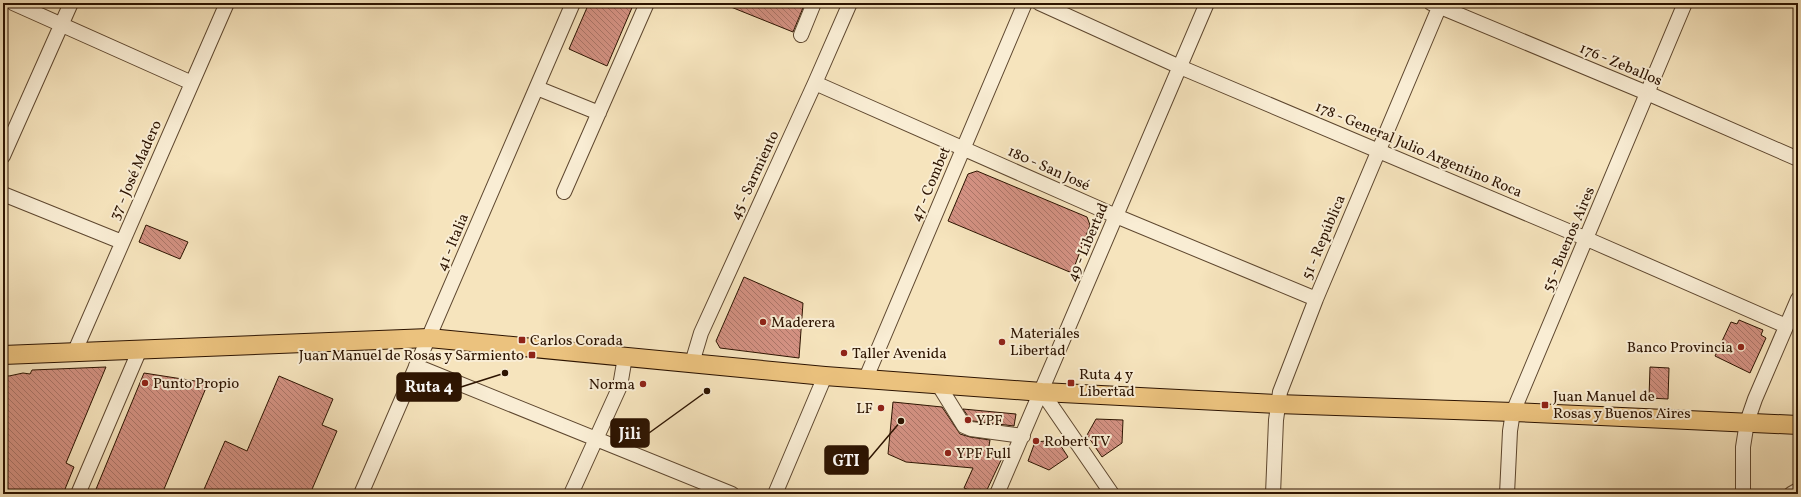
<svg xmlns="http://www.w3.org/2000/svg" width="1801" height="497" viewBox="0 0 1801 497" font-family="Vollkorn,serif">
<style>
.building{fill:url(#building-back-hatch);stroke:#2c1300}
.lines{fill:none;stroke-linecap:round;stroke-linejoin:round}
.minor-casing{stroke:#5e472f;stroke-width:16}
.major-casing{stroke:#2c1300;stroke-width:20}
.minor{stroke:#f9edd4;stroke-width:14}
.major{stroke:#ebc27e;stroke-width:18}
.poi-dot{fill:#8f2418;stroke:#f9edd4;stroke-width:1.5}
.labels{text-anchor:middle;stroke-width:4;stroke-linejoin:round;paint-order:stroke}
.street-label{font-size:15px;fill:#2c1300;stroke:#f9edd4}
.poi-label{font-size:15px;fill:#2c1300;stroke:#f9edd4;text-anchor:start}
.leader{fill:none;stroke:#2c1300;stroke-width:1.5}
.callout-dot{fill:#2c1300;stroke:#f9edd4;stroke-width:1.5}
.callout{fill:#2c1300;stroke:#2c1300;stroke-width:1.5}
.callout-label{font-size:16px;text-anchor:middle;font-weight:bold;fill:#fff}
</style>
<defs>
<pattern id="building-back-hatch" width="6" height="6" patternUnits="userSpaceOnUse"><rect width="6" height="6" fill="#d39182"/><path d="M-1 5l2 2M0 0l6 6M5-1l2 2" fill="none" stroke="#ab7568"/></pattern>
</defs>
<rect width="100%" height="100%" fill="#f6e4bd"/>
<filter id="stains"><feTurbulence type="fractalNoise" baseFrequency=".005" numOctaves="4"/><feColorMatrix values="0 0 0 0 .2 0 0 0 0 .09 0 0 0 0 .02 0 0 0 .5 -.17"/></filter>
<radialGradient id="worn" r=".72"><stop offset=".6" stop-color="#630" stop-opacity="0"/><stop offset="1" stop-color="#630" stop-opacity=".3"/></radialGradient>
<!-- building -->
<path class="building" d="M589,3H634L607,66L569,49Z
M721,3H805L793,32Z
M977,171L1087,217L1090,225L1072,273L948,221L968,174Z
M146,225L188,242L180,259L139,242Z
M744,277L803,303L799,358L720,348L716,341Z
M1739,320L1763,330L1761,335L1766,338L1750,373L1715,356L1731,322L1737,324Z
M106,367L66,463L74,467L63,494H3V375L9,376L23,373L30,374L32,370Z
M1650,367L1669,368L1668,399L1649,398Z
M144,373L208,383L162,494H94Z
M279,376L333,399L322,425L337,431L310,494H202L225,441L247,451Z
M893,402L942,407L960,434L970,437L990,440L988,452L1002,458L985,494H979L964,488L973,468L906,462L888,454Z
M963,409L1016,414L1014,426L973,421L970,419Z
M1096,419L1123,420L1122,443L1102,457L1087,435Z
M1057,440L1068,457L1049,470L1028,461L1035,442Z"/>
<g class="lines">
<defs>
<path id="minor" d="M13,3L192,83
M1039,3L1180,67L1587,239L1786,326
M1431,3L1647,93L1798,159
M801,35L814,3
M815,83L1116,216L1316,299
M537,88L599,113
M3,156L71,3
M564,192L647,3
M3,194L122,242
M75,351L227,3
M692,363L701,333L815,83L850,3
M416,366L732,494
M866,378L1025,3
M938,384L964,426L971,429L1023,436
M1042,392L1112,494
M78,494L140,349
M361,494L573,3
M571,494L620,386L625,357
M775,494L825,376
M997,494L1207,3
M1273,494L1276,420L1280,392L1316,299L1441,3
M1507,494L1510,431L1513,412L1685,3
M1743,494V447L1747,422L1755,399L1798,299
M1791,494L1798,490"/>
<path id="major" d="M3,355L429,338L825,376L1042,392L1277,404L1513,412L1798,425"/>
</defs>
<!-- minor casing -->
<use href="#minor" class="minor-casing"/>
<!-- major casing -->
<use href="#major" class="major-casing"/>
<!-- minor -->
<use href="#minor" class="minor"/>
<!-- major -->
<use href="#major" class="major"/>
</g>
<!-- markers -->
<g class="poi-dot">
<circle cx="763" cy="322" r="4"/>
<rect x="518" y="336" width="8" height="8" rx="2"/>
<circle cx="1002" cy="342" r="4"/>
<circle cx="1741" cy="347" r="4"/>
<circle cx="844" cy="353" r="4"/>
<rect x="528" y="351" width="8" height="8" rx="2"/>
<circle cx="145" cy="383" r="4"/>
<rect x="1067" y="379" width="8" height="8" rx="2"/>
<circle cx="643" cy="384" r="4"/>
<rect x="1541" y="401" width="8" height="8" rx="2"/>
<circle cx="881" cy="408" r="4"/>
<circle cx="968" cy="420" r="4"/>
<circle cx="1036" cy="441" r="4"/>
<circle cx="948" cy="453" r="4"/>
</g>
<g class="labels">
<!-- street labels -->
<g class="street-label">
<text transform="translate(1621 64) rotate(23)" y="5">176 - Zeballos</text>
<text transform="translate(1419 149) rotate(23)" y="5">178 - General Julio Argentino Roca</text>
<text transform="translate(1049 168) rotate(24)" y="5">180 - San José</text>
<text transform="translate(135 170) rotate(-66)" y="5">37 - José Madero</text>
<text transform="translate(754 175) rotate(-65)" y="5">45 - Sarmiento</text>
<text transform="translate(930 184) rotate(-67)" y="5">47 - Combet</text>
<text transform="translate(1323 237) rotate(-67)" y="5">51 - República</text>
<text transform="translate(1568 239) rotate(-67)" y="5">55 - Buenos Aires</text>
<text transform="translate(452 242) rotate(-67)" y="5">41 - Italia</text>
<text transform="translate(1087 242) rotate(-67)" y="5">49 - Libertad</text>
</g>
<!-- poi labels -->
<g class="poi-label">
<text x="771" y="327">Maderera</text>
<text x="1010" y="338">Materiales<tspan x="1010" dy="17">Libertad</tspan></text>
<text x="530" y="345">Carlos Corada</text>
<text x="1733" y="352" text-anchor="end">Banco Provincia</text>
<text x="852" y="358">Taller Avenida</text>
<text x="524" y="360" text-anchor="end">Juan Manuel de Rosas y Sarmiento</text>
<text x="1079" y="379">Ruta 4 y<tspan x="1079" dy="17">Libertad</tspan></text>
<text x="153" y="388">Punto Propio</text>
<text x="635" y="389" text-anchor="end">Norma</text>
<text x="1553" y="401">Juan Manuel de<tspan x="1553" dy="17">Rosas y Buenos Aires</tspan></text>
<text x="873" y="413" text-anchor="end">LF</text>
<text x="976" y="425">YPF</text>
<text x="1044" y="446">Robert TV</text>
<text x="956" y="458">YPF Full</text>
</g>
</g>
<!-- callouts -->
<path class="leader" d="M505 373L461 387M707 391L649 433M901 421L868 460"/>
<g class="callout-dot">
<circle cx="505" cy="373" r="4"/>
<circle cx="707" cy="391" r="4"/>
<circle cx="901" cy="421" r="4"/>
</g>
<g class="callout">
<rect x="397" y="373" width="64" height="28" rx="4"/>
<rect x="611" y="419" width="38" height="28" rx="4"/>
<rect x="825" y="446" width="43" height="28" rx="4"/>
</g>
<g class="callout-label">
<text x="429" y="392">Ruta 4</text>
<text x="630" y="439">Jili</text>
<text x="846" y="466">GTI</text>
</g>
<!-- margin -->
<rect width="1801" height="497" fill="none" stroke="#f6e4bd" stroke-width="16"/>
<rect x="4" y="4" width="1793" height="489" fill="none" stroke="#2c1300" stroke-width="2"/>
<rect x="8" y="8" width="1785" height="481" fill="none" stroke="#2c1300"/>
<rect width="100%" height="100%" filter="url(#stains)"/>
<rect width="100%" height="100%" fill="url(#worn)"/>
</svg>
